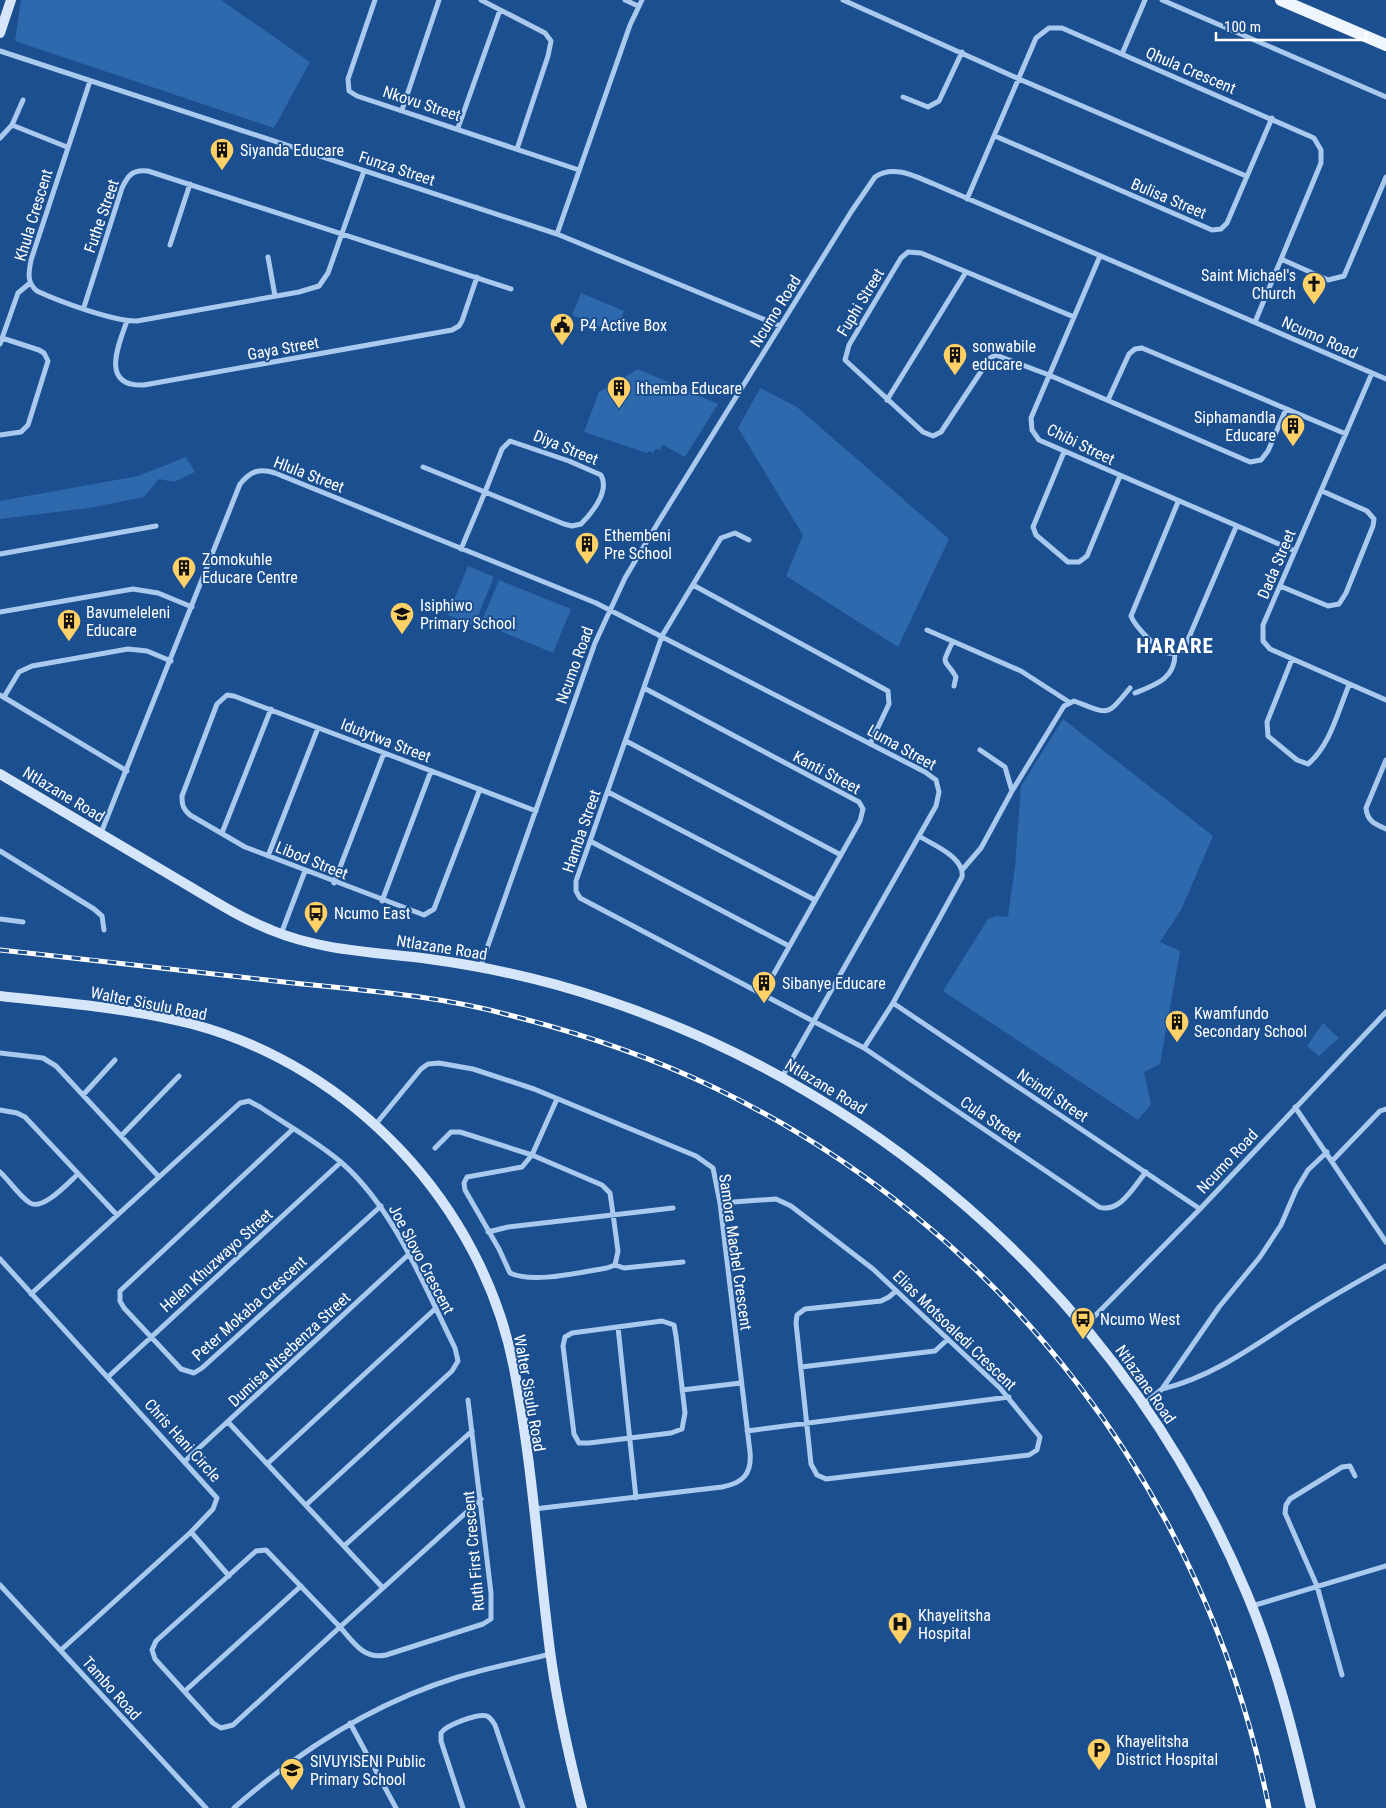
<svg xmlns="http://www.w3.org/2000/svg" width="1386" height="1808" viewBox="0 0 1386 1808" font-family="'Roboto Condensed',sans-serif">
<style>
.green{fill:#2e69ad}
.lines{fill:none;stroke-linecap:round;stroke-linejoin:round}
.street{stroke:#a9c9ee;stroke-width:5}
.secondary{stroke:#d6e6fa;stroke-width:10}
.primary{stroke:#f0f6ff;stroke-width:12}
.rail-casing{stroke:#fff;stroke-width:5}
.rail{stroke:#1b4f8f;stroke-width:3;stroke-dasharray:9;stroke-linecap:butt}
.labels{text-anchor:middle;stroke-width:4;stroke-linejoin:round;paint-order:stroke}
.street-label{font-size:16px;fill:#fff;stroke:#1b4f8f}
.poi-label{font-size:16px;fill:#fff;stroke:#1b4f8f;text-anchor:start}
.district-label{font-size:21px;font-weight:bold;letter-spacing:1px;fill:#fff;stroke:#1b4f8f}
</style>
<rect width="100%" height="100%" fill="#1b4f8f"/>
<!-- green -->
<path class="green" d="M21,0H221L310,62L274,128L15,41Z
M581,293L624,311L615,333L572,315Z
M638,369L718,404L685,457L663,445L660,450L656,449L653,453L649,451L647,453L584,432L599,392Z
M760,388L797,407L949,539L898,647L786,576L803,535L738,428Z
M186,457L195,472L174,482L159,479L144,497L89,508L0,519V501L138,476Z
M468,566L494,577L474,625L448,615Z
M499,580L571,609L553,653L481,623Z
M1063,719L1213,836L1181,910L1160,942L1180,951L1160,1064L1144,1072L1151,1104L1138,1120L943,991L988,919L996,916L1008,917L1015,866L1021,786Z
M1323,1023L1339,1038L1319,1056L1307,1046Z"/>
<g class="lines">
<!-- street -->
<path class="street" d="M375,0L348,79L349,91L357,96L579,170
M481,0L545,33L551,41L548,56L517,149
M625,0L638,6
M843,0L1019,79L1246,176
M1162,0L1386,97
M0,51L557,234L780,326
M1122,54L1145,0
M90,81L31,260C29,272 26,282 37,291C58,301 115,322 137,321L299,292L319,286L328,273L364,171
M903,97L928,107L939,101L962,52
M402,110L439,0
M12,125L67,147
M458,128L500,10
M995,136L1212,230L1221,229L1227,223L1272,118
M0,138L12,125L23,100
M967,199L1036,38L1049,28H1062L1314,138L1321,150V163L1255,322
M557,234L630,25L642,0
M170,245L190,184
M1100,256L1031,418L1032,430L1039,440L1295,551
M268,257L275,296
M1281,259L1328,280L1344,276L1386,177
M84,307L122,188C128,175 133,169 148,171L511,289
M1074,317L921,253L908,252L901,258L849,345L845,360L923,432L933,436L941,432L990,358L996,355L1049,375L1250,462L1261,460L1268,451L1286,409
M127,321C118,346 100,387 144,385L452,330L459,326L462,321L477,277
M0,344L18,293L30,283
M1372,373L1263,625V641L1270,649L1386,700
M887,400L966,272
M1108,400L1129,354L1135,349L1142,348L1346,434
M0,435L21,432L28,425L48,361L44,353L39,350L2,338
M510,441L569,461L601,475C610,491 592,513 581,524L572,526L564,524L485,492L502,449Z
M1064,452L1033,527L1036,535L1068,562H1079L1087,556L1120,476
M423,467L485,492L461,549
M1178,502L1131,616C1134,625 1159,652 1168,653C1175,654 1178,652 1184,649L1236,527
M749,540L735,533L721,538L662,636L576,881V891L580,898L864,1048L1099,1207C1120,1214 1134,1186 1146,1172
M0,554L156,526
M693,585L888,691L889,704L870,744
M1280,586L1328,606L1339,604L1346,593L1373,526L1374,519L1367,511L1322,491
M0,612L133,589L158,593L192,607
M927,630L1021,671L1069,702
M952,643C940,668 945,657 956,677L954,686
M1292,659L1267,722L1268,736L1297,760L1308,764C1330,746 1338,711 1349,685
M644,688L859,802L863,809L860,821L763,993
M1135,693C1155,685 1175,679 1175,654
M0,695L127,771
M4,697L19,672L32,666L128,649L147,651L171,661
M626,741L841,855
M980,750L1005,767L1012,791
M1386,760L1366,808C1367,821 1375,824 1386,829
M480,789L434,909L424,915L245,847L190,815C183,809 182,805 182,796L217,704L227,695L234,696C335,734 435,772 536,811
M608,792L815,900
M101,833L240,484C251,471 259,468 275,473L596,603L925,772L936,780L939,792L936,806L782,1077
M222,833L271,709
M590,841L789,946
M0,851L94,909L102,916L104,930
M268,856L318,728
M962,870L981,848L1012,791L1064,706L1074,701C1110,714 1105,718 1130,688
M334,883L384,753
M382,901L431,771
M0,919L23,922
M281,934L305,871
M480,968L595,643L625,578L659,521L851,212L875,177C894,164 916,177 934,184L1386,379
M893,1003L1200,1209
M864,1048L893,1003L962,877C965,857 933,845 919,836
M0,1053L43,1058L56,1066L159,1177
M83,1095L115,1060
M1295,1107L1386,1242
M0,1110L17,1113L25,1117L117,1215
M375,1125L421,1069L428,1064L439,1063L473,1069L534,1089L696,1156L713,1168L720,1203L750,1452C752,1474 743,1483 722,1487L534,1509
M293,1129L120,1291V1301L124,1308L181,1369L194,1373L202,1368L381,1206
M121,1136L179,1076
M435,1148L451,1132H460L532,1155L602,1185L610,1193L613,1214L618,1251L615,1265L607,1268C580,1272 534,1284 510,1273L499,1249L465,1190L464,1183L467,1177L522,1167L532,1155L557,1099
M1332,1161L1380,1111L1386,1109
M0,1172C10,1181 19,1196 30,1203C43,1211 69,1182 78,1174
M720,1203L776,1199L791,1206L873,1269L1000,1388L1040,1437L1037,1450L1029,1455L826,1479L817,1475L811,1464L796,1323L797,1315L805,1309L881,1301L889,1297L896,1291
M488,1232L508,1227L673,1208
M0,1259L217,1498L213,1509L191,1532L61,1650
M615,1265L624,1268L683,1262
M31,1294L240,1103L249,1101L260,1107C287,1125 318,1142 342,1163C395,1210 424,1286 455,1348L458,1361L452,1371L306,1505
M662,1321L674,1325L676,1336L685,1413L682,1429L671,1433L589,1443H579L574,1434L563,1346L565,1337L572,1333Z
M1085,1326L1200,1209L1386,1012
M618,1327L636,1498
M801,1367L935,1351L948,1339
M108,1377L341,1162
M1162,1389C1210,1378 1253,1347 1294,1320C1324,1301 1355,1283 1386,1266
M682,1390L741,1383
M468,1400L491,1593V1619L483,1624L386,1655C364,1660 353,1642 340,1627L481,1499
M1144,1404L1162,1389L1219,1307L1260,1257L1281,1225L1296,1190L1308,1170L1327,1152
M228,1422L383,1588
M747,1431L1009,1397
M185,1461L408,1255
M267,1464L435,1309
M191,1532L229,1576
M344,1546L472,1431
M266,1550L340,1627L233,1725L221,1728L213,1723L155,1659L152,1650L156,1641L256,1551Z
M0,1585L206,1808
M1252,1606L1386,1566
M1342,1675L1317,1586L1285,1513L1286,1505L1290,1499L1342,1467L1350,1466L1355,1476
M185,1691L301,1586
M350,1723L396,1808
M234,1808C300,1750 373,1703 458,1677C488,1668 519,1662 550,1654
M463,1808L441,1741V1733C446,1725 478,1713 487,1716C491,1718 493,1722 495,1725L523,1808"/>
<!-- secondary -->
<path class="secondary" d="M0,33L11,0
M0,774C59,809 118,844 177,879C208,897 238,917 271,930C321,951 376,952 429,959C488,967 547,980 603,999C892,1095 1130,1313 1247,1594C1276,1663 1294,1735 1311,1808
M0,996C64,1003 130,1008 192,1024C353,1067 482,1205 514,1368C532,1462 538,1557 550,1651C557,1704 569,1757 582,1808"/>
<!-- primary -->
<path class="primary" d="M1281,0L1386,45"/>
<defs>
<path id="rail" d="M0,950C95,960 190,971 284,982C359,990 436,995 509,1015C580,1033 649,1056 715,1088C1003,1227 1207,1495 1269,1808"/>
</defs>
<!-- rail casing -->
<use href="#rail" class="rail-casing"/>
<!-- rail -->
<use href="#rail" class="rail"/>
</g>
<!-- icons -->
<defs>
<symbol id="building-pin" viewBox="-11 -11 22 30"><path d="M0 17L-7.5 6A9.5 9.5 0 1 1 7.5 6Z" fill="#ffd166" stroke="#1b4f8f"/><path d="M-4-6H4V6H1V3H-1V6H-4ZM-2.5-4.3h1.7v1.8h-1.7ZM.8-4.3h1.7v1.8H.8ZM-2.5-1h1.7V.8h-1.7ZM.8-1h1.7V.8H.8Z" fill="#111"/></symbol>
<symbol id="church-pin" viewBox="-11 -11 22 30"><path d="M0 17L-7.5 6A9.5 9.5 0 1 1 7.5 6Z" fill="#ffd166" stroke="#1b4f8f"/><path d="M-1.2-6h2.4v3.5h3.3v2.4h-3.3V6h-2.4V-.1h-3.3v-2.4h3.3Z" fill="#111"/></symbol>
<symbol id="civic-pin" viewBox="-11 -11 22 30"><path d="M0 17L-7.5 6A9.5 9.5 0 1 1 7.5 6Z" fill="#ffd166" stroke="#1b4f8f"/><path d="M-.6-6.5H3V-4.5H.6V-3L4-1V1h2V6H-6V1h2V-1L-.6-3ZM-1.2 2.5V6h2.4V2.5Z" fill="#111"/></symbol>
<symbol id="school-pin" viewBox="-11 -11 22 30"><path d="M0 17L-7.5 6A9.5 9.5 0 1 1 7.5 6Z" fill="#ffd166" stroke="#1b4f8f"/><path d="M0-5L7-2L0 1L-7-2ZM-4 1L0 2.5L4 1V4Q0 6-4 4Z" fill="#111"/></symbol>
<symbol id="bus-pin" viewBox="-11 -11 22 30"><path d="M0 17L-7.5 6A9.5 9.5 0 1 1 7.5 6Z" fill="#ffd166" stroke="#1b4f8f"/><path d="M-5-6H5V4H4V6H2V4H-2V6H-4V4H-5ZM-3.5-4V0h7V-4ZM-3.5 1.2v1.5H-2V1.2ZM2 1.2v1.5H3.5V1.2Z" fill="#111"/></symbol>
<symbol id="hospital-pin" viewBox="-11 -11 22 30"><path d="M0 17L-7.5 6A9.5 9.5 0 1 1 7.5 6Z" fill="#ffd166" stroke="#1b4f8f"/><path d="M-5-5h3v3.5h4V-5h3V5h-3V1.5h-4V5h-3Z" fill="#111"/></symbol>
<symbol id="parking-pin" viewBox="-11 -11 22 30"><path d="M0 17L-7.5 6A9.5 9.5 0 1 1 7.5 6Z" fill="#ffd166" stroke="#1b4f8f"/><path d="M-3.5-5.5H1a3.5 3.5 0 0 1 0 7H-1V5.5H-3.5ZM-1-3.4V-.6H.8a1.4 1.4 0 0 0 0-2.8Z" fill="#111"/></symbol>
</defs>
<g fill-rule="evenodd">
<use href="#building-pin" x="208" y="136" width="28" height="38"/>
<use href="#church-pin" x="1300" y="270" width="28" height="38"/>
<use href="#civic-pin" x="548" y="311" width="28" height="38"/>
<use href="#building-pin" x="941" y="341" width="28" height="38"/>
<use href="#building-pin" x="605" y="374" width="28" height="38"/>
<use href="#building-pin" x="1279" y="412" width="28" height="38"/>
<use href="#building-pin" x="573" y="530" width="28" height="38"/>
<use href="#building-pin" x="170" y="554" width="28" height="38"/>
<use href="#school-pin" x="388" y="600" width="28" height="38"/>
<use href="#building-pin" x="55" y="607" width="28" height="38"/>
<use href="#bus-pin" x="302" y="899" width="28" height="38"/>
<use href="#building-pin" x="750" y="969" width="28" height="38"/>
<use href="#building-pin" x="1163" y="1008" width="28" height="38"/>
<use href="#bus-pin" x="1069" y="1305" width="28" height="38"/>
<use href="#hospital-pin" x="886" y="1610" width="28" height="38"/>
<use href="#parking-pin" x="1085" y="1736" width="28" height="38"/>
<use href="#school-pin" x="278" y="1756" width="28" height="38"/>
</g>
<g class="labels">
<!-- street labels -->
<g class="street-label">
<text transform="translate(1191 70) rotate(23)" y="6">Qhula Crescent</text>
<text transform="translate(422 103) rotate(18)" y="6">Nkovu Street</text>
<text transform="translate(397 168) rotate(18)" y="6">Funza Street</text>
<text transform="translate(1169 198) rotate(23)" y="6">Bulisa Street</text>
<text transform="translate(33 215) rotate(-73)" y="6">Khula Crescent</text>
<text transform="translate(101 216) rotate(-71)" y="6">Futhe Street</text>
<text transform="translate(860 302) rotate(-59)" y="6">Fuphi Street</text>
<text transform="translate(775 311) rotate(-58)" y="6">Ncumo Road</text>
<text transform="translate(1320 337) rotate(24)" y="6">Ncumo Road</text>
<text transform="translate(283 348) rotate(-10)" y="6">Gaya Street</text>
<text transform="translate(1081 444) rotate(26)" y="6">Chibi Street</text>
<text transform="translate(566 447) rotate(22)" y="6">Diya Street</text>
<text transform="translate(309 474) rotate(21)" y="6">Hlula Street</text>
<text transform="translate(1276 564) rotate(-67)" y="6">Dada Street</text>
<text transform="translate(574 665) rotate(-70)" y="6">Ncumo Road</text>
<text transform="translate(386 740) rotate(21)" y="6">Idutytwa Street</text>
<text transform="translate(902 747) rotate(29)" y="6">Luma Street</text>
<text transform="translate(827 772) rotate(28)" y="6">Kanti Street</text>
<text transform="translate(64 794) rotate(31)" y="6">Ntlazane Road</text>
<text transform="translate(581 831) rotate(-71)" y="6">Hamba Street</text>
<text transform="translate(312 860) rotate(22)" y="6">Libod Street</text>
<text transform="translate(442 947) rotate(9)" y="6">Ntlazane Road</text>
<text transform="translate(149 1003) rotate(11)" y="6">Walter Sisulu Road</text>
<text transform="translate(826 1086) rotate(31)" y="6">Ntlazane Road</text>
<text transform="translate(1053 1095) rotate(34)" y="6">Ncindi Street</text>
<text transform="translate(991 1119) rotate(34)" y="6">Cula Street</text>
<text transform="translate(1227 1161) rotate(-47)" y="6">Ncumo Road</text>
<text transform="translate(736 1252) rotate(82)" y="6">Samora Machel Crescent</text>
<text transform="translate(422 1259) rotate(62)" y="6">Joe Slovo Crescent</text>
<text transform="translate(216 1260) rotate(-42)" y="6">Helen Khuzwayo Street</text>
<text transform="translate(249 1308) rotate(-42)" y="6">Peter Mokaba Crescent</text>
<text transform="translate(955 1330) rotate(44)" y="6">Elias Motsoaledi Crescent</text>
<text transform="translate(289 1349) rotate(-43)" y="6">Dumisa Ntsebenza Street</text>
<text transform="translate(1146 1384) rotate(55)" y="6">Ntlazane Road</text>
<text transform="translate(530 1393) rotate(80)" y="6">Walter Sisulu Road</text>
<text transform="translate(183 1440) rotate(48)" y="6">Chris Hani Circle</text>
<text transform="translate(473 1551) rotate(-95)" y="6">Ruth First Crescent</text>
<text transform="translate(112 1688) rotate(48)" y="6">Tambo Road</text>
</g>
<!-- poi labels -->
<g class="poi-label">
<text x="240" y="156">Siyanda Educare</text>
<text x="1296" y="281" text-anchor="end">Saint Michael's<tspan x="1296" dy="18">Church</tspan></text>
<text x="580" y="331">P4 Active Box</text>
<text x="972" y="352">sonwabile<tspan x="972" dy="18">educare</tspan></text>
<text x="636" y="394">Ithemba Educare</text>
<text x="1276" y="423" text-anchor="end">Siphamandla<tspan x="1276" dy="18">Educare</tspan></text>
<text x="604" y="541">Ethembeni<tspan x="604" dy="18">Pre School</tspan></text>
<text x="202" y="565">Zomokuhle<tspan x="202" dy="18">Educare Centre</tspan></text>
<text x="420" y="611">Isiphiwo<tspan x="420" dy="18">Primary School</tspan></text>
<text x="86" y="618">Bavumeleleni<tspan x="86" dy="18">Educare</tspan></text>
<text x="334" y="919">Ncumo East</text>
<text x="782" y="989">Sibanye Educare</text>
<text x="1194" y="1019">Kwamfundo<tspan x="1194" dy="18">Secondary School</tspan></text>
<text x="1100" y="1325">Ncumo West</text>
<text x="918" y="1621">Khayelitsha<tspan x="918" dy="18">Hospital</tspan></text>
<text x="1116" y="1747">Khayelitsha<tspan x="1116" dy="18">District Hospital</tspan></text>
<text x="310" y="1767">SIVUYISENI Public<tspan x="310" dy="18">Primary School</tspan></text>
</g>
<!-- district labels -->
<g class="district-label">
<text x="1175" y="653">HARARE</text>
</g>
</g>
<!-- scale -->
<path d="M1216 32v8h150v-8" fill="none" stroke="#ffffff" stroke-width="2.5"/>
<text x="1224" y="32" font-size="15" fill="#ffffff" stroke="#1b4f8f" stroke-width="4" paint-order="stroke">100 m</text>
</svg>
